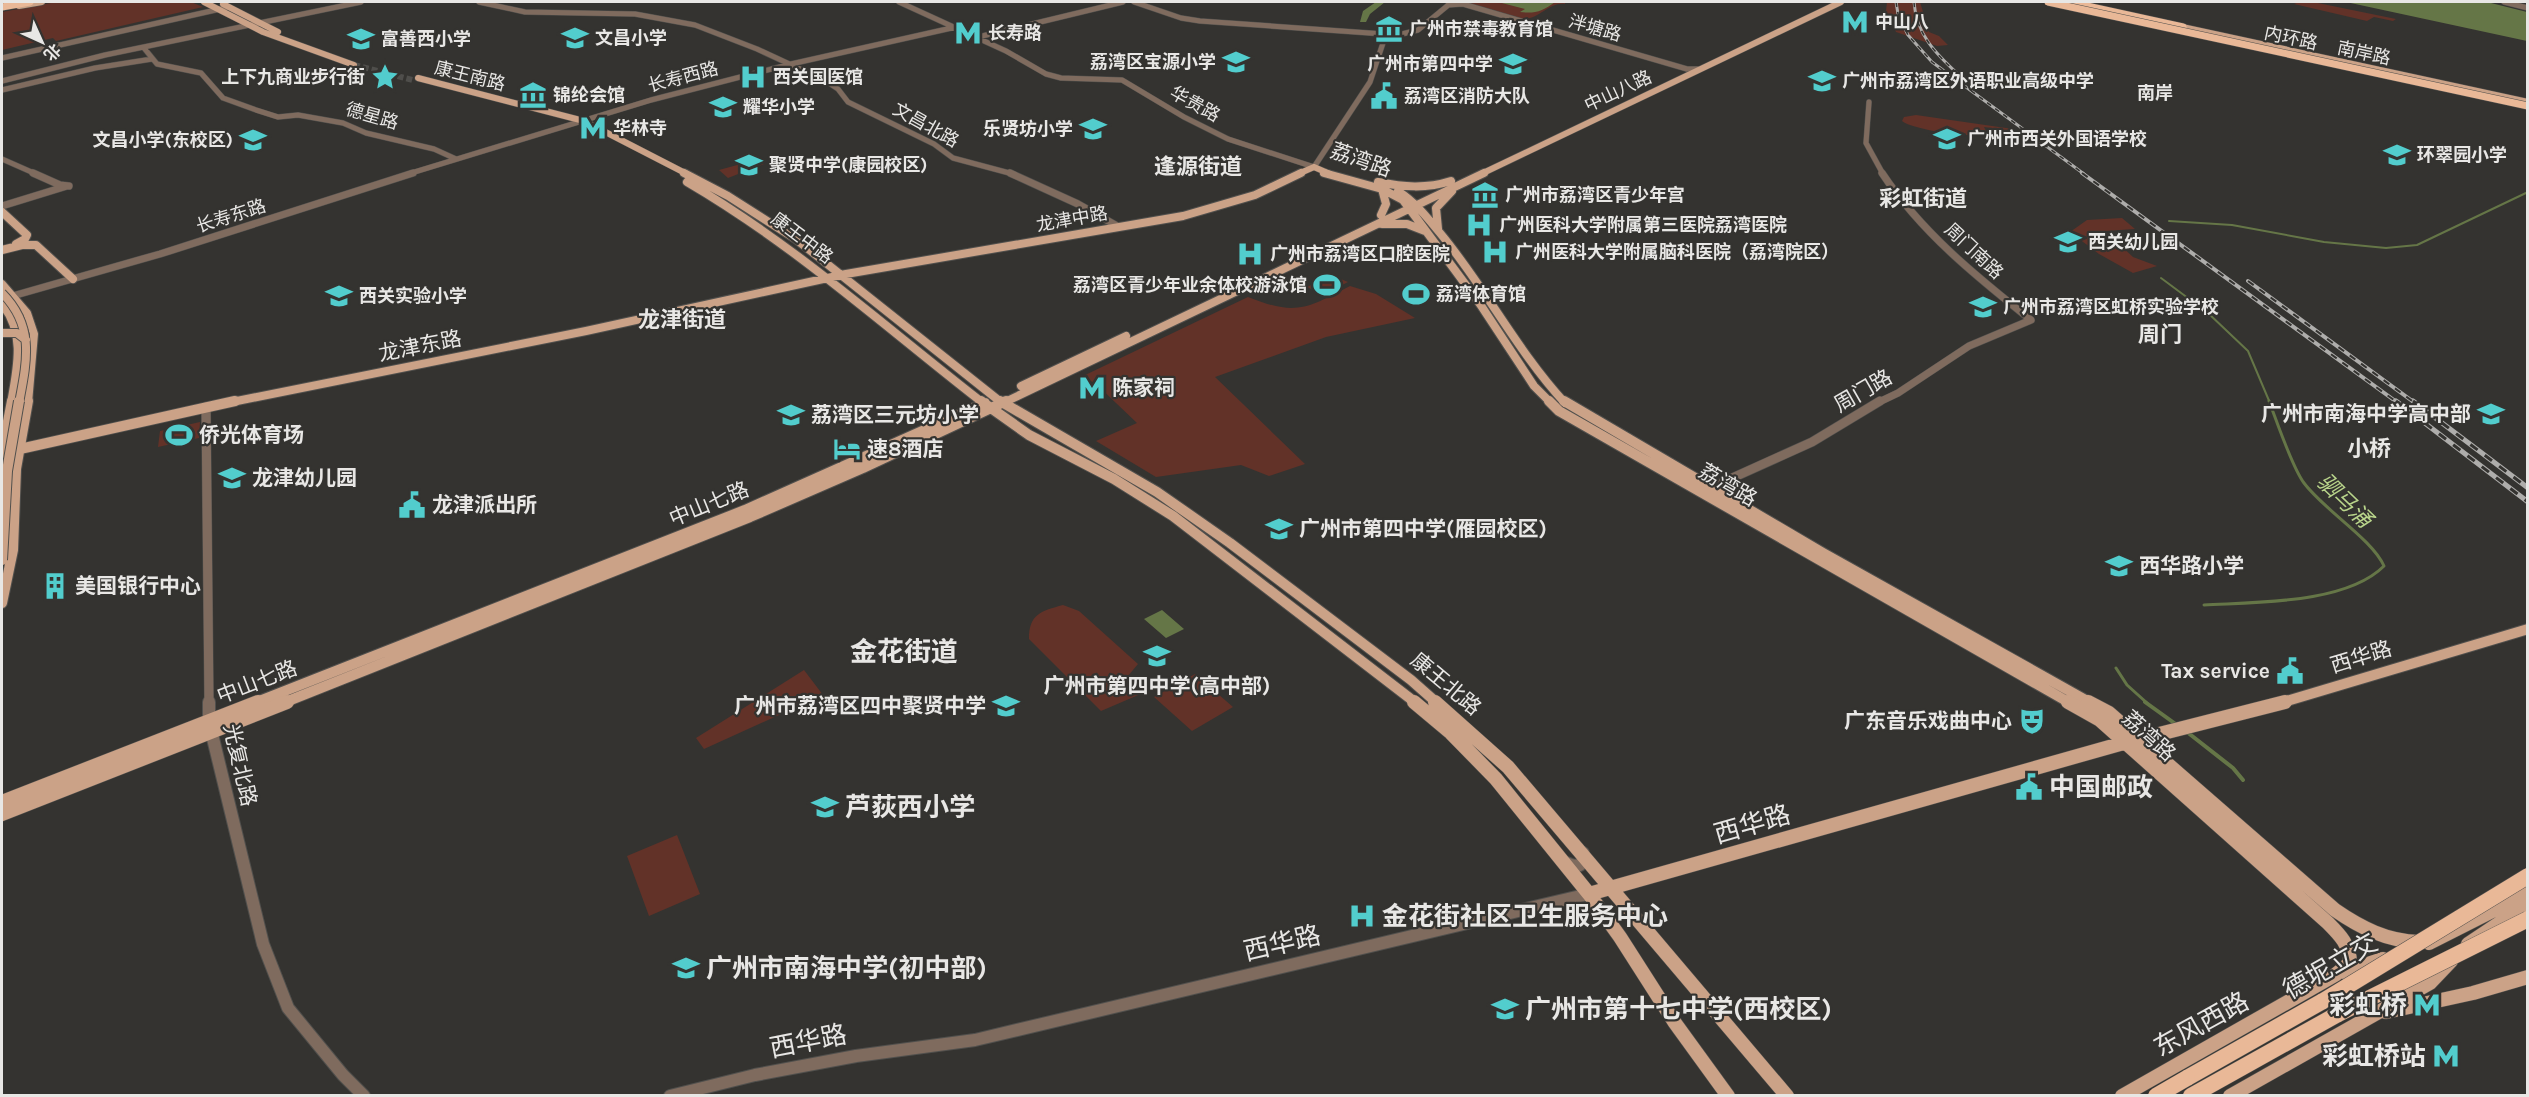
<svg xmlns="http://www.w3.org/2000/svg" width="2529" height="1097" viewBox="0 0 2529 1097" font-family="Karla,'Noto Sans SC',sans-serif">
<style>
.green{fill:#623228}
.water{fill:#657647}
.lines{fill:none;stroke-linecap:round;stroke-linejoin:round}
.stream-far2{stroke:#657647;stroke-width:2}
.stream-far1{stroke:#657647;stroke-width:3}
.stream{stroke:#657647;stroke-width:4}
.river{fill:#657647;fill-rule:evenodd}
.major-tunnel{stroke:#4f4e4b;stroke-width:6;stroke-dasharray:6 3;stroke-linecap:butt}
.minor-far3-casing{stroke:#51504d;stroke-width:6}
.minor-far2-casing{stroke:#51504d;stroke-width:8}
.minor-far1-casing{stroke:#51504d;stroke-width:10}
.minor-casing{stroke:#51504d;stroke-width:14}
.major-far3-casing{stroke:#51504d;stroke-width:7}
.major-far2-casing{stroke:#51504d;stroke-width:10}
.major-far1-casing{stroke:#51504d;stroke-width:12}
.major-casing{stroke:#51504d;stroke-width:15}
.highway-far1-casing{stroke:#51504d;stroke-width:8}
.highway-casing{stroke:#51504d;stroke-width:17}
.minor-far3{stroke:#7f6b5e;stroke-width:5}
.minor-far2{stroke:#7f6b5e;stroke-width:7}
.minor-far1{stroke:#7f6b5e;stroke-width:9}
.minor{stroke:#7f6b5e;stroke-width:12}
.major-far3{stroke:#cba287;stroke-width:6}
.major-far2{stroke:#cba287;stroke-width:8}
.major-far1{stroke:#cba287;stroke-width:10}
.major{stroke:#cba287;stroke-width:14}
.highway-far1{stroke:#e9b897;stroke-width:7}
.highway{stroke:#e9b897;stroke-width:16}
.rail-far2-casing{stroke:#aeadab;stroke-width:3}
.rail-far1-casing{stroke:#aeadab;stroke-width:4}
.rail-casing{stroke:#aeadab;stroke-width:5}
.rail-far2{stroke:#343330;stroke-width:1.5;stroke-dasharray:5;stroke-linecap:butt}
.rail-far1{stroke:#343330;stroke-width:2;stroke-dasharray:7;stroke-linecap:butt}
.rail{stroke:#343330;stroke-width:3;stroke-dasharray:9;stroke-linecap:butt}
.major-bridge-far1-casing{stroke:#51504d;stroke-width:10;stroke-linecap:butt}
.major-bridge-casing{stroke:#51504d;stroke-width:12;stroke-linecap:butt}
.highway-bridge-far1-casing{stroke:#51504d;stroke-width:8;stroke-linecap:butt}
.highway-bridge-casing{stroke:#51504d;stroke-width:17;stroke-linecap:butt}
.major-bridge-far1{stroke:#cba287;stroke-width:8}
.major-bridge{stroke:#cba287;stroke-width:10}
.highway-bridge-far1{stroke:#e9b897;stroke-width:7}
.highway-bridge{stroke:#e9b897;stroke-width:16}
.labels{text-anchor:middle;stroke-width:4.5;stroke-linejoin:round;paint-order:stroke}
.far-poi-label{font-size:18px;font-weight:bold;fill:#e8e7e5;stroke:#343330;text-anchor:start}
.far-street-label{font-size:18px;fill:#e8e7e5;stroke:#343330}
.far-neighbourhood-label{font-size:18px;font-weight:bold;fill:#e8e7e5;stroke:#343330}
.street-label{font-size:21px;fill:#e8e7e5;stroke:#343330}
.poi-label{font-size:21px;font-weight:bold;fill:#e8e7e5;stroke:#343330;text-anchor:start}
.far-district-label{font-size:22px;font-weight:bold;fill:#e8e7e5;stroke:#343330}
.neighbourhood-label{font-size:22px;font-weight:bold;fill:#e8e7e5;stroke:#343330}
.water-label{font-size:22px;font-style:italic;fill:#b9d58b;stroke:#343330}
.near-poi-label{font-size:26px;font-weight:bold;fill:#e8e7e5;stroke:#343330;text-anchor:start}
.near-street-label{font-size:26px;fill:#e8e7e5;stroke:#343330}
.district-label{font-size:27px;font-weight:bold;fill:#e8e7e5;stroke:#343330}
</style>
<rect width="100%" height="100%" fill="#343330"/>
<!-- green -->
<path class="green" d="M56,2H191L203,7L56,41L53,38L2,50V12Z
M1465,2H1565V4C1550,2 1540,18 1525,19C1514,20 1478,5 1465,2Z
M1887,2H1920L1929,32L1939,36L1948,45L1937,46L1896,32L1886,11Z
M2299,2H2313L2396,19L2393,21L2374,17L2367,21L2294,4Z
M1916,115L2013,129L2022,136L2020,145L1991,141V128L1984,127L1986,131L1983,135C1968,137 1913,130 1902,121L1904,117Z
M759,159L764,164L728,178L719,170Z
M2122,218L2135,229L2105,231L2133,257L2157,266L2133,273L2099,254L2070,232L2087,220Z
M1331,275L1348,282L1323,295L1307,287Z
M1350,286L1376,294L1415,318L1326,337L1215,377L1305,464L1269,476L1241,465L1156,477L1096,441L1137,423L1095,383L1081,377L1248,297C1296,316 1306,309 1350,286Z
M200,422L199,438L158,447L160,431Z
M1063,605L1079,611L1138,664L1128,676L1143,693L1101,711L1029,639C1029,614 1041,611 1063,605Z
M804,670L823,695L704,749L696,738Z
M1195,674L1233,707L1192,731L1154,697Z
M677,835L700,894L649,916L627,856Z"/>
<!-- water -->
<path class="water" d="M1498,2H1497H1555C1543,11 1535,14 1520,12L1525,9Z
M2346,2H2487L2527,12V41Z
M1162,610L1184,629L1166,638L1144,619Z"/>
<g class="lines">
<!-- stream-far2 -->
<path class="stream-far2" d="M2169,221L2232,225L2324,242L2386,248L2417,245L2528,192
M2161,278L2208,313L2248,351L2270,403"/>
<!-- stream-far1 -->
<path class="stream-far1" d="M2204,605C2256,602 2346,604 2384,566C2372,539 2324,510 2304,483C2292,467 2277,422 2269,401
M2116,668L2127,685L2147,703"/>
<!-- stream -->
<path class="stream" d="M2145,702L2177,725
M2187,732L2233,768L2243,780"/>
<!-- river -->
<path class="river" d="M1376,2H1385L1370,14L1366,22H1360L1363,11Z"/>
<!-- major-tunnel -->
<path class="major-tunnel" d="M354,65L413,80"/>
<defs>
<path id="minor-far3" d="M479,2L525,12L635,14L695,25L757,49L826,81L838,89L848,102L934,144L953,158L1013,174
M899,2L1006,51L1046,74L1061,78L1122,80L1184,117L1228,139L1314,167L1370,82L1386,34
M1134,2L1181,18L1200,21L1398,35L1418,30L1452,2
M2504,2L2528,8
M1448,5L1463,4L1687,69H1698
M978,37L1123,2
M144,48L157,64L201,73L223,98L256,110L278,117L298,115L343,123L366,133L434,149L456,159
M2,58L229,7
M2,81L105,55L361,2
M2,90L95,68L152,59
M1869,102L1866,143L1883,174
M2,159L36,174
M408,174L651,100L791,64L956,27"/>
<path id="minor-far2" d="M33,173L60,185L69,186
M1010,173L1078,204L1119,227
M2,206L67,186
M2,299L160,254L413,173
M1877,403L1898,393L1969,346L2031,320C1977,277 1921,232 1882,173"/>
<path id="minor-far1" d="M206,407L209,703
M1710,488L1812,442L1880,401"/>
<path id="minor" d="M209,702V722L263,944L288,1008L343,1075L364,1096
M1564,862L1574,866L1580,865L1583,861V853
M670,1096L755,1075L856,1056L975,1040L1589,894"/>
<path id="major-far3" d="M204,2L263,32L354,65
M223,4L278,32
M19,6L42,2
M2173,25L2528,102
M418,78L584,121L687,174
M1314,167L1330,174
M1298,174L1314,167
M1481,174L1841,2"/>
<path id="major-far2" d="M684,173L728,196L797,240L1002,403
M1324,173L1382,189L1403,200L1480,304L1534,386L1551,403
M687,182C795,245 885,327 983,403
M1378,182C1403,187 1426,189 1451,181
M1398,191C1415,202 1427,217 1440,233C1485,287 1517,351 1565,403
M2,212L27,235L25,239L16,244
M1381,215L1386,204L1382,189
M1382,224H1407L1425,231
M1438,229L1436,208L1452,191
M2,250L22,245H36L73,279
M2,284L27,313L34,334L28,403
M2,304C26,333 17,369 11,403
M1021,386L1126,336
M227,403L586,331L846,274L1183,216L1255,195L1301,173
M1003,403L1484,173"/>
<path id="major-far1" d="M981,401L1029,435L1114,479L1173,516L1416,703
M1000,401L1157,492L1230,543L1411,680L1437,703
M1549,401L1559,411L2070,703
M1564,401L1823,553L2091,703
M2,452L12,401
M2,453L235,401
M2,603L13,550L16,469L28,401
M254,703L745,510L985,403
M283,703L750,517L863,468L1006,401
M2280,703L2528,629"/>
<path id="major" d="M1414,702L1451,733L1496,779L1589,894L1620,937L1675,1023L1728,1096
M1435,702L1508,767L1787,1096
M2068,702L2100,720L2328,923C2340,935 2350,945 2350,963L2335,975L2122,1096
M2088,702L2109,713L2335,910C2361,928 2387,941 2419,942
M2,802L258,702
M2,814L287,702
M1589,894L2120,744L2285,702
M2429,943L2528,893
M2468,944L2528,904
M2344,972L2383,959
M2386,1012L2473,993L2528,977
M2230,1096L2430,983L2451,961"/>
<path id="highway-far1" d="M2069,2L2183,27
M2,7L30,2"/>
<path id="highway" d="M2187,1078L2323,1001
M2191,1096L2338,1014"/>
</defs>
<!-- minor-far3 casing -->
<use href="#minor-far3" class="minor-far3-casing"/>
<!-- minor-far2 casing -->
<use href="#minor-far2" class="minor-far2-casing"/>
<!-- minor-far1 casing -->
<use href="#minor-far1" class="minor-far1-casing"/>
<!-- minor casing -->
<use href="#minor" class="minor-casing"/>
<!-- major-far3 casing -->
<use href="#major-far3" class="major-far3-casing"/>
<!-- major-far2 casing -->
<use href="#major-far2" class="major-far2-casing"/>
<!-- major-far1 casing -->
<use href="#major-far1" class="major-far1-casing"/>
<!-- major casing -->
<use href="#major" class="major-casing"/>
<!-- highway-far1 casing -->
<use href="#highway-far1" class="highway-far1-casing"/>
<!-- highway casing -->
<use href="#highway" class="highway-casing"/>
<!-- minor-far3 -->
<use href="#minor-far3" class="minor-far3"/>
<!-- minor-far2 -->
<use href="#minor-far2" class="minor-far2"/>
<!-- minor-far1 -->
<use href="#minor-far1" class="minor-far1"/>
<!-- minor -->
<use href="#minor" class="minor"/>
<!-- major-far3 -->
<use href="#major-far3" class="major-far3"/>
<!-- major-far2 -->
<use href="#major-far2" class="major-far2"/>
<!-- major-far1 -->
<use href="#major-far1" class="major-far1"/>
<!-- major -->
<use href="#major" class="major"/>
<!-- highway-far1 -->
<use href="#highway-far1" class="highway-far1"/>
<!-- highway -->
<use href="#highway" class="highway"/>
<defs>
<path id="rail-far2" d="M1896,2L1898,14L1908,35L1932,62L2084,174
M1914,2C1916,34 1936,54 1959,75"/>
<path id="rail-far1" d="M2082,173L2398,403
M2248,281L2415,403"/>
<path id="rail" d="M2396,401L2528,502
M2413,401L2528,488"/>
</defs>
<!-- rail-far2 casing -->
<use href="#rail-far2" class="rail-far2-casing"/>
<!-- rail-far1 casing -->
<use href="#rail-far1" class="rail-far1-casing"/>
<!-- rail casing -->
<use href="#rail" class="rail-casing"/>
<!-- rail-far2 -->
<use href="#rail-far2" class="rail-far2"/>
<!-- rail-far1 -->
<use href="#rail-far1" class="rail-far1"/>
<!-- rail -->
<use href="#rail" class="rail"/>
<defs>
<path id="major-bridge-far1" d="M2,293C35,326 27,361 19,403
M2,333H17L26,340"/>
<path id="major-bridge" d="M2,560L7,471L19,401"/>
<path id="highway-bridge-far1" d="M2048,2L2528,106"/>
<path id="highway-bridge" d="M2323,1001L2528,876
M2338,1014L2528,919
M2156,1096L2187,1078"/>
</defs>
<!-- major-bridge-far1 casing -->
<use href="#major-bridge-far1" class="major-bridge-far1-casing"/>
<!-- major-bridge casing -->
<use href="#major-bridge" class="major-bridge-casing"/>
<!-- highway-bridge-far1 casing -->
<use href="#highway-bridge-far1" class="highway-bridge-far1-casing"/>
<!-- highway-bridge casing -->
<use href="#highway-bridge" class="highway-bridge-casing"/>
<!-- major-bridge-far1 -->
<use href="#major-bridge-far1" class="major-bridge-far1"/>
<!-- major-bridge -->
<use href="#major-bridge" class="major-bridge"/>
<!-- highway-bridge-far1 -->
<use href="#highway-bridge-far1" class="highway-bridge-far1"/>
<!-- highway-bridge -->
<use href="#highway-bridge" class="highway-bridge"/>
</g>
<!-- icons -->
<defs>
<symbol id="metro-bare" viewBox="-9 -9 18 18"><path d="M-5.5 5V-5H-3L0 0L3-5H5.5V5H3V-.5L0 4L-3-.5V5Z" fill="#52cdcd" stroke="#343330" stroke-width="2.5" paint-order="stroke"/></symbol>
<symbol id="museum-bare" viewBox="-9 -9 18 18"><path d="M0-6L6-3V-2H-6V-3ZM-5-1h2V3h-2ZM-1-1h2V3h-2ZM3-1h2V3H3ZM-6 4H6V6H-6Z" fill="#52cdcd" stroke="#343330" stroke-width="2.5" paint-order="stroke"/></symbol>
<symbol id="school-bare" viewBox="-9 -9 18 18"><path d="M0-5L7-2L0 1L-7-2ZM-4 1L0 2.5L4 1V4Q0 6-4 4Z" fill="#52cdcd" stroke="#343330" stroke-width="2.5" paint-order="stroke"/></symbol>
<symbol id="sight-bare" viewBox="-9 -9 18 18"><path d="M0-6L1.8-2.2L6-1.7L2.9 1.2L3.7 5.4L0 3.3L-3.7 5.4L-2.9 1.2L-6-1.7L-1.8-2.2Z" fill="#52cdcd" stroke="#343330" stroke-width="2.5" paint-order="stroke"/></symbol>
<symbol id="hospital-bare" viewBox="-9 -9 18 18"><path d="M-5-5h3v3.5h4V-5h3V5h-3V1.5h-4V5h-3Z" fill="#52cdcd" stroke="#343330" stroke-width="2.5" paint-order="stroke"/></symbol>
<symbol id="civic-bare" viewBox="-9 -9 18 18"><path d="M-.6-6.5H3V-4.5H.6V-3L4-1V1h2V6H-6V1h2V-1L-.6-3ZM-1.2 2.5V6h2.4V2.5Z" fill="#52cdcd" stroke="#343330" stroke-width="2.5" paint-order="stroke"/></symbol>
<symbol id="stadium-bare" viewBox="-9 -9 18 18"><path d="M0-5a6.5 5 0 1 0 0 10a6.5 5 0 1 0 0-10ZM-3.5-1.8h7v3.6h-7Z" fill="#52cdcd" stroke="#343330" stroke-width="2.5" paint-order="stroke"/></symbol>
<symbol id="hotel-bare" viewBox="-9 -9 18 18"><path d="M-6-4.5h1.5V1H6V5H4.5V3h-9V5H-6ZM-4 0a1.8 1.8 0 1 1 3.6 0ZM.5 0V-2.5h3Q6-2.5 6 0Z" fill="#52cdcd" stroke="#343330" stroke-width="2.5" paint-order="stroke"/></symbol>
<symbol id="building-bare" viewBox="-9 -9 18 18"><path d="M-4-6H4V6H1V3H-1V6H-4ZM-2.5-4.3h1.7v1.8h-1.7ZM.8-4.3h1.7v1.8H.8ZM-2.5-1h1.7V.8h-1.7ZM.8-1h1.7V.8H.8Z" fill="#52cdcd" stroke="#343330" stroke-width="2.5" paint-order="stroke"/></symbol>
<symbol id="theatre-bare" viewBox="-9 -9 18 18"><path d="M-5-5.5Q0-4 5-5.5V0Q5 5 0 6Q-5 5-5 0ZM-3.3-2.5H-1v1.5H-3.3ZM1-2.5H3.3v1.5H1ZM-2.8 1Q0 5.5 2.8 1Z" fill="#52cdcd" stroke="#343330" stroke-width="2.5" paint-order="stroke"/></symbol>
</defs>
<g fill-rule="evenodd">
<use href="#metro-bare" x="1836" y="3" width="38" height="38"/>
<use href="#museum-bare" x="1370" y="10" width="38" height="38"/>
<use href="#metro-bare" x="949" y="14" width="38" height="38"/>
<use href="#school-bare" x="556" y="19" width="38" height="38"/>
<use href="#school-bare" x="342" y="20" width="38" height="38"/>
<use href="#school-bare" x="1217" y="43" width="38" height="38"/>
<use href="#school-bare" x="1494" y="45" width="38" height="38"/>
<use href="#sight-bare" x="366" y="58" width="38" height="38"/>
<use href="#hospital-bare" x="734" y="58" width="38" height="38"/>
<use href="#school-bare" x="1803" y="62" width="38" height="38"/>
<use href="#museum-bare" x="514" y="76" width="38" height="38"/>
<use href="#civic-bare" x="1365" y="77" width="38" height="38"/>
<use href="#school-bare" x="704" y="88" width="38" height="38"/>
<use href="#metro-bare" x="574" y="109" width="38" height="38"/>
<use href="#school-bare" x="1074" y="110" width="38" height="38"/>
<use href="#school-bare" x="1928" y="120" width="38" height="38"/>
<use href="#school-bare" x="234" y="121" width="38" height="38"/>
<use href="#school-bare" x="2378" y="136" width="38" height="38"/>
<use href="#school-bare" x="730" y="146" width="38" height="38"/>
<use href="#museum-bare" x="1466" y="176" width="38" height="38"/>
<use href="#hospital-bare" x="1460" y="206" width="38" height="38"/>
<use href="#school-bare" x="2049" y="223" width="38" height="38"/>
<use href="#hospital-bare" x="1476" y="233" width="38" height="38"/>
<use href="#hospital-bare" x="1231" y="235" width="38" height="38"/>
<use href="#stadium-bare" x="1308" y="266" width="38" height="38"/>
<use href="#stadium-bare" x="1397" y="275" width="38" height="38"/>
<use href="#school-bare" x="320" y="277" width="38" height="38"/>
<use href="#school-bare" x="1964" y="288" width="38" height="38"/>
<use href="#metro-bare" x="1073" y="369" width="38" height="38"/>
<use href="#school-bare" x="2472" y="395" width="38" height="38"/>
<use href="#school-bare" x="772" y="396" width="38" height="38"/>
<use href="#stadium-bare" x="160" y="416" width="38" height="38"/>
<use href="#hotel-bare" x="828" y="430" width="38" height="38"/>
<use href="#school-bare" x="213" y="459" width="38" height="38"/>
<use href="#civic-bare" x="393" y="486" width="38" height="38"/>
<use href="#school-bare" x="1260" y="510" width="38" height="38"/>
<use href="#school-bare" x="2100" y="547" width="38" height="38"/>
<use href="#building-bare" x="36" y="567" width="38" height="38"/>
<use href="#school-bare" x="1138" y="637" width="38" height="38"/>
<use href="#civic-bare" x="2271" y="652" width="38" height="38"/>
<use href="#school-bare" x="987" y="687" width="38" height="38"/>
<use href="#theatre-bare" x="2013" y="702" width="38" height="38"/>
<use href="#civic-bare" x="2010" y="768" width="38" height="38"/>
<use href="#school-bare" x="806" y="788" width="38" height="38"/>
<use href="#hospital-bare" x="1343" y="897" width="38" height="38"/>
<use href="#school-bare" x="667" y="949" width="38" height="38"/>
<use href="#metro-bare" x="2408" y="986" width="38" height="38"/>
<use href="#school-bare" x="1486" y="990" width="38" height="38"/>
<use href="#metro-bare" x="2427" y="1037" width="38" height="38"/>
</g>
<g class="labels">
<!-- far-poi labels -->
<g class="far-poi-label">
<text x="1875" y="28">中山八</text>
<text x="1409" y="35">广州市禁毒教育馆</text>
<text x="988" y="39">长寿路</text>
<text x="595" y="44">文昌小学</text>
<text x="381" y="45">富善西小学</text>
<text x="1216" y="68" text-anchor="end">荔湾区宝源小学</text>
<text x="1493" y="70" text-anchor="end">广州市第四中学</text>
<text x="365" y="83" text-anchor="end">上下九商业步行街</text>
<text x="773" y="83">西关国医馆</text>
<text x="1842" y="87">广州市荔湾区外语职业高级中学</text>
<text x="553" y="101">锦纶会馆</text>
<text x="1404" y="102">荔湾区消防大队</text>
<text x="743" y="113">耀华小学</text>
<text x="613" y="134">华林寺</text>
<text x="1073" y="135" text-anchor="end">乐贤坊小学</text>
<text x="1967" y="145">广州市西关外国语学校</text>
<text x="233" y="146" text-anchor="end">文昌小学(东校区)</text>
<text x="2417" y="161">环翠园小学</text>
<text x="769" y="171">聚贤中学(康园校区)</text>
<text x="1505" y="201">广州市荔湾区青少年宫</text>
<text x="1499" y="231">广州医科大学附属第三医院荔湾医院</text>
<text x="2088" y="248">西关幼儿园</text>
<text x="1515" y="258">广州医科大学附属脑科医院（荔湾院区）</text>
<text x="1270" y="260">广州市荔湾区口腔医院</text>
<text x="1307" y="291" text-anchor="end">荔湾区青少年业余体校游泳馆</text>
<text x="1436" y="300">荔湾体育馆</text>
<text x="359" y="302">西关实验小学</text>
<text x="2003" y="313">广州市荔湾区虹桥实验学校</text>
</g>
<!-- far-street labels -->
<g class="far-street-label">
<text transform="translate(1595 28) rotate(16)" y="6">泮塘路</text>
<text transform="translate(2291 38) rotate(12)" y="6">内环路</text>
<text transform="translate(2364 53) rotate(12)" y="6">南岸路</text>
<text transform="translate(470 76) rotate(14)" y="6">康王南路</text>
<text transform="translate(683 77) rotate(-15)" y="6">长寿西路</text>
<text transform="translate(1618 91) rotate(-25)" y="6">中山八路</text>
<text transform="translate(1195 104) rotate(29)" y="6">华贵路</text>
<text transform="translate(372 116) rotate(16)" y="6">德星路</text>
<text transform="translate(926 125) rotate(29)" y="6">文昌北路</text>
<text transform="translate(231 216) rotate(-18)" y="6">长寿东路</text>
<text transform="translate(1072 219) rotate(-10)" y="6">龙津中路</text>
<text transform="translate(802 238) rotate(37)" y="6">康王中路</text>
<text transform="translate(1974 251) rotate(43)" y="6">周门南路</text>
</g>
<!-- far-neighbourhood labels -->
<g class="far-neighbourhood-label">
<text x="2155" y="99">南岸</text>
</g>
<!-- street labels -->
<g class="street-label">
<text transform="translate(1361 160) rotate(19)" y="7">荔湾路</text>
<text transform="translate(420 346) rotate(-11)" y="7">龙津东路</text>
<text transform="translate(1863 391) rotate(-30)" y="7">周门路</text>
<text transform="translate(1728 485) rotate(30)" y="7">荔湾路</text>
<text transform="translate(709 504) rotate(-22)" y="7">中山七路</text>
<text transform="translate(2361 657) rotate(-17)" y="7">西华路</text>
<text transform="translate(257 682) rotate(-21)" y="7">中山七路</text>
<text transform="translate(1446 684) rotate(40)" y="7">康王北路</text>
<text transform="translate(2149 736) rotate(42)" y="7">荔湾路</text>
<text transform="translate(240 765) rotate(77)" y="7">光复北路</text>
</g>
<!-- poi labels -->
<g class="poi-label">
<text x="1112" y="395">陈家祠</text>
<text x="2471" y="421" text-anchor="end">广州市南海中学高中部</text>
<text x="811" y="422">荔湾区三元坊小学</text>
<text x="199" y="442">侨光体育场</text>
<text x="867" y="456">速8酒店</text>
<text x="252" y="485">龙津幼儿园</text>
<text x="432" y="512">龙津派出所</text>
<text x="1299" y="536">广州市第四中学(雁园校区)</text>
<text x="2139" y="573">西华路小学</text>
<text x="75" y="593">美国银行中心</text>
<text x="2270" y="678" text-anchor="end">Tax service</text>
<text x="1157" y="693" text-anchor="middle">广州市第四中学(高中部)</text>
<text x="986" y="713" text-anchor="end">广州市荔湾区四中聚贤中学</text>
<text x="2012" y="728" text-anchor="end">广东音乐戏曲中心</text>
</g>
<!-- far-district labels -->
<g class="far-district-label">
<text x="1198" y="174">逢源街道</text>
<text x="1923" y="206">彩虹街道</text>
<text x="682" y="327">龙津街道</text>
</g>
<!-- neighbourhood labels -->
<g class="neighbourhood-label">
<text x="2160" y="342">周门</text>
<text x="2369" y="456">小桥</text>
</g>
<!-- water labels -->
<g class="water-label">
<text transform="translate(2345 500) rotate(44)" y="8">驷马涌</text>
</g>
<!-- near-poi labels -->
<g class="near-poi-label">
<text x="2049" y="796">中国邮政</text>
<text x="845" y="816">芦荻西小学</text>
<text x="1382" y="925">金花街社区卫生服务中心</text>
<text x="706" y="977">广州市南海中学(初中部)</text>
<text x="2407" y="1014" text-anchor="end">彩虹桥</text>
<text x="1525" y="1018">广州市第十七中学(西校区)</text>
<text x="2426" y="1065" text-anchor="end">彩虹桥站</text>
</g>
<!-- near-street labels -->
<g class="near-street-label">
<text transform="translate(1752 824) rotate(-16)" y="9">西华路</text>
<text transform="translate(1282 943) rotate(-13)" y="9">西华路</text>
<text transform="translate(2330 966) rotate(-30)" y="9">德坭立交</text>
<text transform="translate(2201 1024) rotate(-29)" y="9">东风西路</text>
<text transform="translate(808 1041) rotate(-11)" y="9">西华路</text>
</g>
<!-- district labels -->
<g class="district-label">
<text x="904" y="661">金花街道</text>
</g>
</g>
<!-- border -->
<rect width="2529" height="1097" fill="none" stroke="#e8e7e5" stroke-width="6"/>
<!-- north arrow -->
<g transform="translate(42 42) rotate(135)" stroke="#343330" stroke-width="4.5" paint-order="stroke">
<path d="M0-4.5L10 22L0 15L-10 22Z" fill="#e8e7e5"/>
<text y="-9" font-size="16" font-weight="bold" text-anchor="middle" fill="#e8e7e5">北</text>
</g>
</svg>
